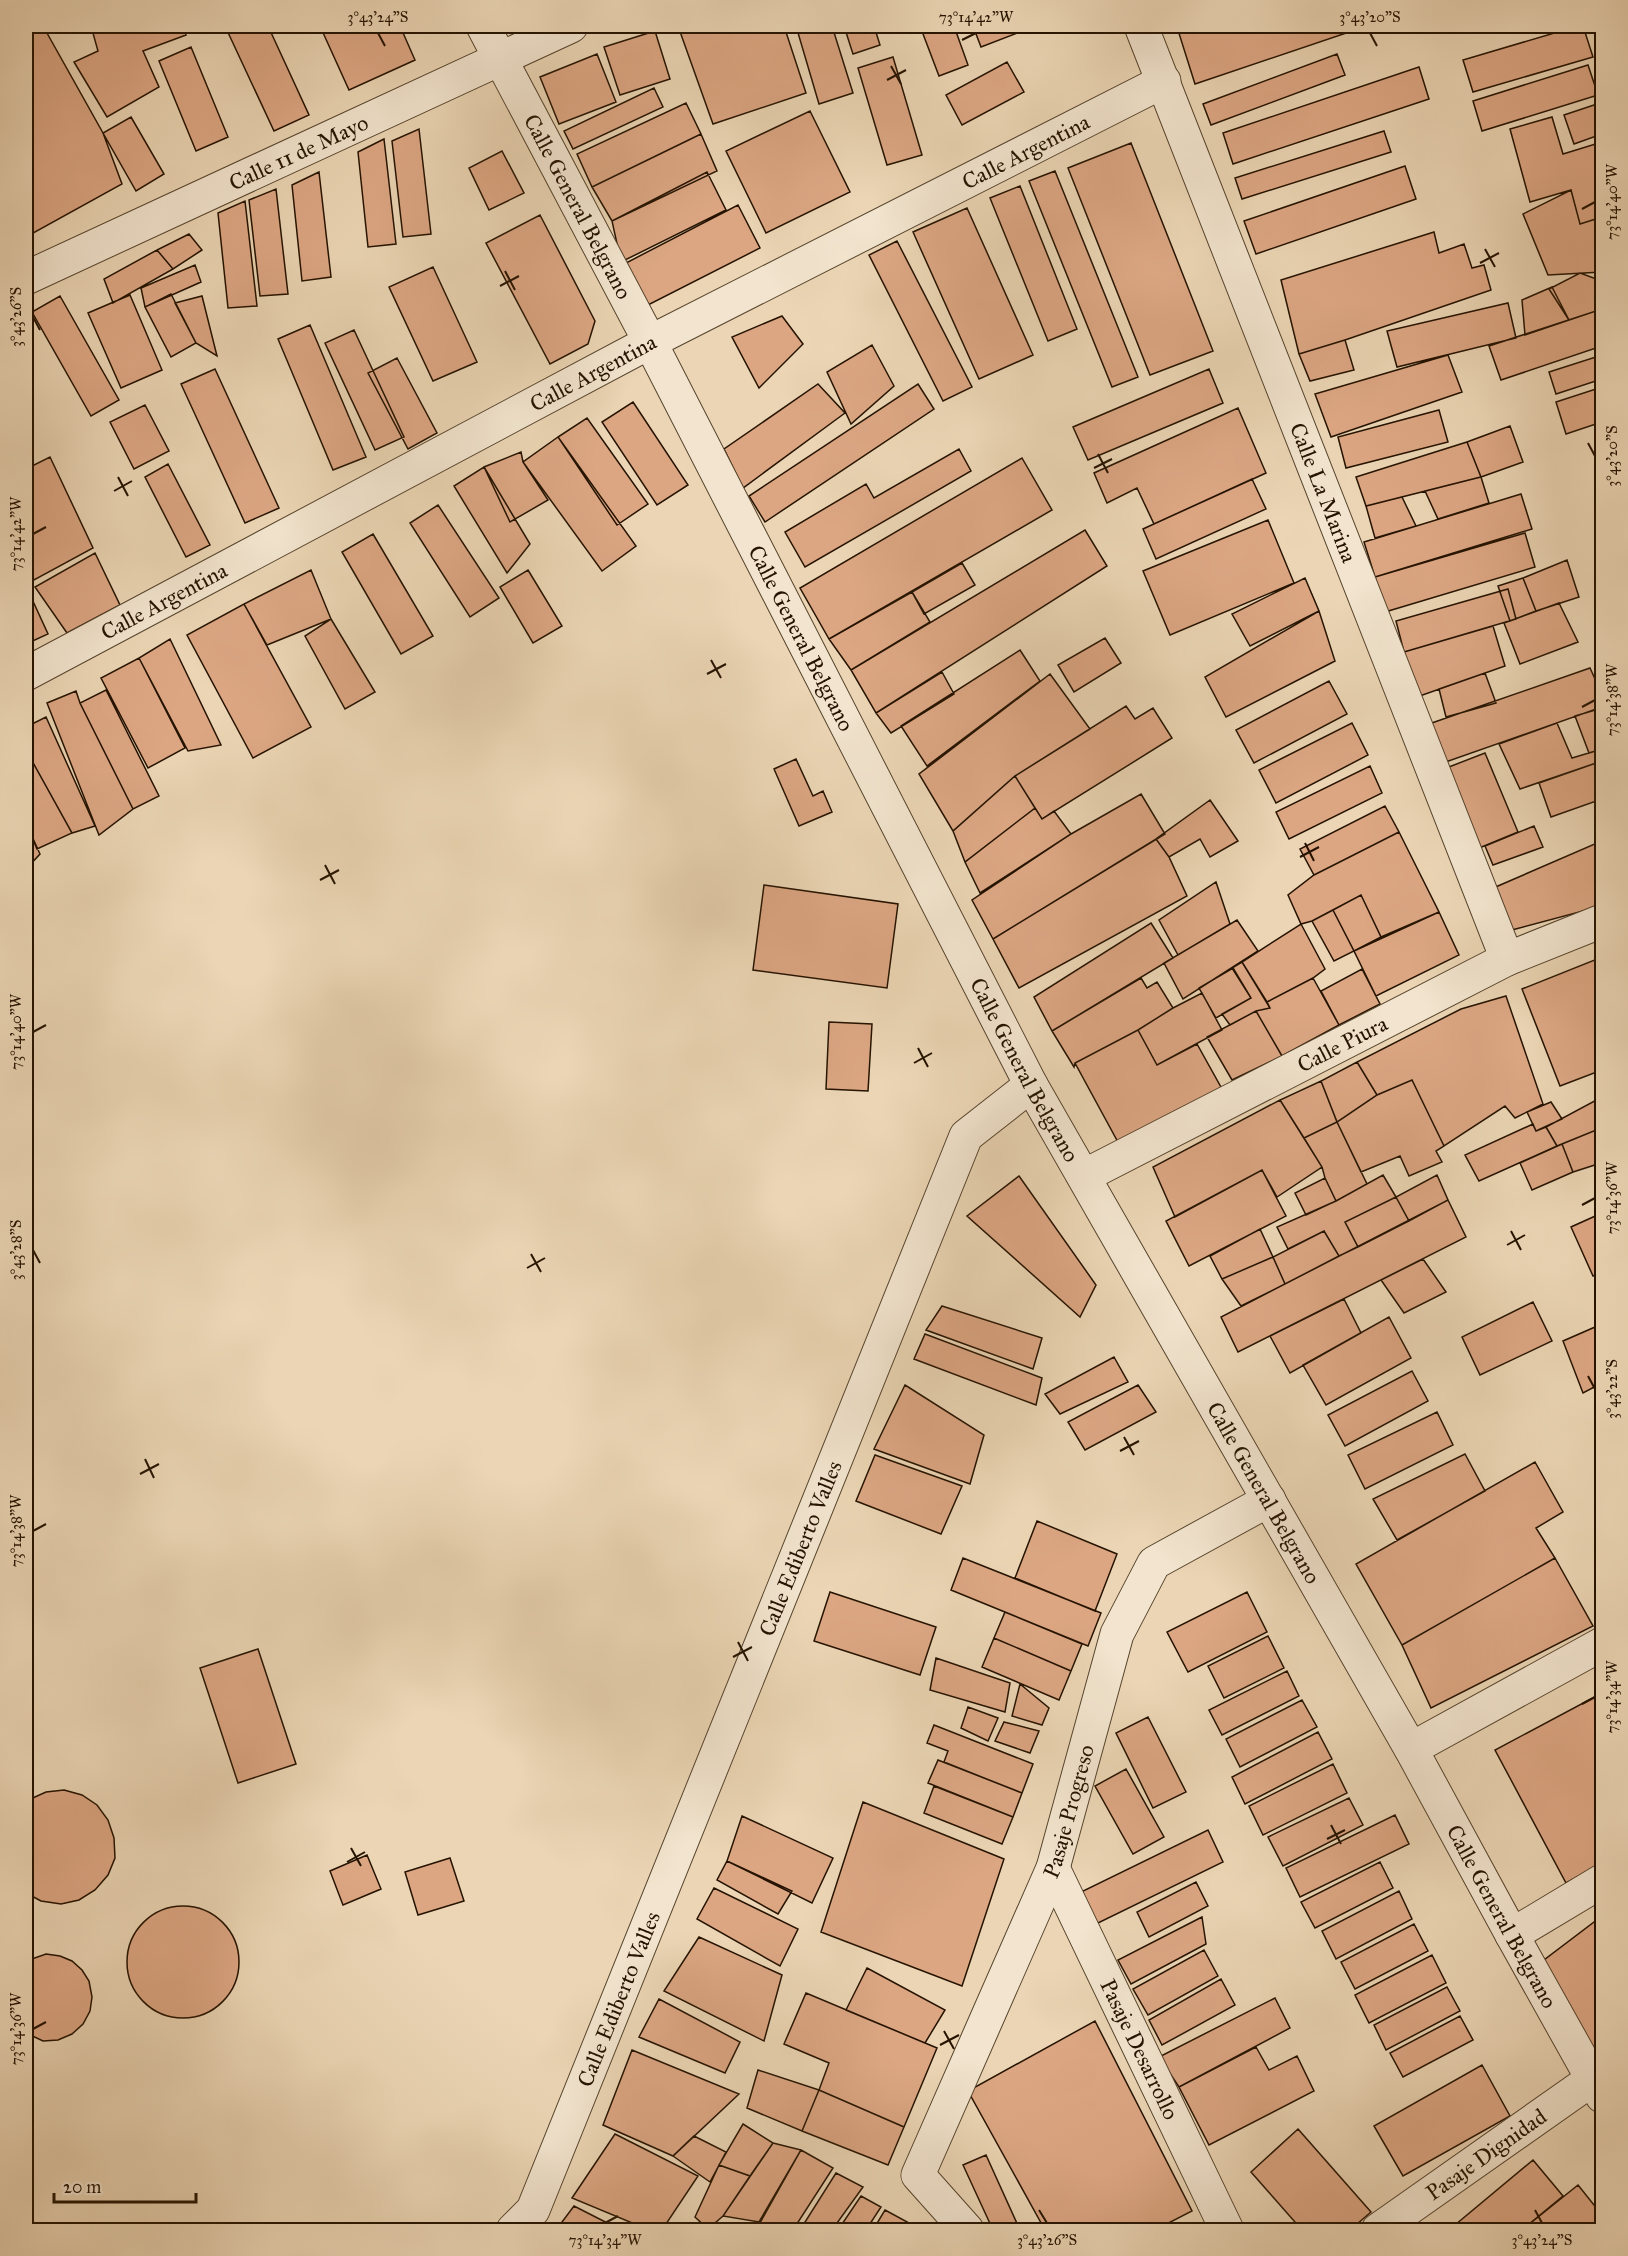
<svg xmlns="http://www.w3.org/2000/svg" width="1628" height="2256" viewBox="0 0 1628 2256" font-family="'IM FELL Great Primer',serif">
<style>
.building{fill:#dca683;stroke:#251300;stroke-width:1.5}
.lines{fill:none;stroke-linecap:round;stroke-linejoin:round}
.minor-casing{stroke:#56442d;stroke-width:35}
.minor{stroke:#f2e4ce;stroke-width:33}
.ticks{fill:none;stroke:#251300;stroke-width:2}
.labels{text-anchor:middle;stroke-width:4.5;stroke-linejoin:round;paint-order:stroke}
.street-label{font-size:22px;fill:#251300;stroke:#f2e4ce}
.neatline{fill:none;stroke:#251300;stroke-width:2}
.ticks-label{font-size:15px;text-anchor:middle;fill:#251300}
</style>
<rect width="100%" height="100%" fill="#ebd5b4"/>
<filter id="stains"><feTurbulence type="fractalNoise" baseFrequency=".00333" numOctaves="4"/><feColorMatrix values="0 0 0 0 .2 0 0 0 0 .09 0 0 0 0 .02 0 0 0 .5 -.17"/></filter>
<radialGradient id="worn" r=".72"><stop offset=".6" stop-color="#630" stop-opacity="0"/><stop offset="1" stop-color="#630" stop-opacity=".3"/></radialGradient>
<!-- building -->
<path class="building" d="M26,26H43L103,133L122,184L26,237Z
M91,26H182L186,35L143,51L159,87L107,117L74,62L98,51Z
M225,26H268L309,115L274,131Z
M320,26H400L415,60L349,90Z
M678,26H784L806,93L713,124Z
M796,26H832L853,93L819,104Z
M844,26H874L880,45L853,54Z
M920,26H954L968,65L939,76Z
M973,26H1023L1025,30L981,47Z
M1040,26H1061L1043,33Z
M1180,26H1367L1195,84L1177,27Z
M1578,26H1583L1593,57L1473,92L1463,60Z
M655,31L670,79L620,95L604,47Z
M191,47L228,137L196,151L159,61Z
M597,54L616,102L559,124L540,77Z
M1337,54L1345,75L1211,125L1203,104Z
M893,57L922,155L887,165L858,68Z
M1007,62L1024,92L962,125L946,95Z
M1588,65L1598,95L1482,131L1473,101Z
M1419,67L1429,99L1233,164L1223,133Z
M654,88L663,107L573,149L564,131Z
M686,103L701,134L592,187L577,154Z
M1597,104L1602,121V134L1574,144L1564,115Z
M810,111L850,192L766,233L726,151Z
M131,117L164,174L136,191L103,133Z
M1552,117L1563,154L1602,142V217L1580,224L1571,190L1530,202L1510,129Z
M419,129L431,234L403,237L392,141Z
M1384,131L1391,152L1242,199L1235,178Z
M701,134L717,171L612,221L592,187Z
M384,139L396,244L368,247L358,152Z
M1131,143L1213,351L1150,375L1068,168Z
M502,151L524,193L489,210L469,168Z
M1405,166L1416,199L1256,254L1244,221Z
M1055,171L1138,377L1112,387L1029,181Z
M319,172L331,277L302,281L292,185Z
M707,172L726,210L621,262L612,221Z
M1020,186L1077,329L1048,341L990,198Z
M276,189L288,294L260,296L249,200Z
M1571,190L1580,224L1602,217V272L1548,275L1523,214Z
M245,201L257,306L228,308L218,213Z
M738,205L760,248L648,305L626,263Z
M967,208L1033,355L979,379L913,232Z
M540,215L595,321L588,344L550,364L486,243Z
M1434,232L1439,253L1464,244L1472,268L1484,265L1491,290L1345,340L1299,354L1281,280Z
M189,234L202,250L173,269L157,250Z
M897,241L972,387L943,401L869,255Z
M157,250L173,269L113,303L104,279Z
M195,265L201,282L145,307L141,288Z
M433,267L477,362L433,381L389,287Z
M1580,273L1602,281V309L1569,320L1549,289Z
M1552,287L1569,320L1525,335L1522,300Z
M171,294L196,343L171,357L145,307Z
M130,295L162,370L121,388L88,313Z
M60,296L119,400L91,416L32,312Z
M202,296L217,356L196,343L175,303Z
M1508,303L1516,338L1397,367L1387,331Z
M1602,309V346L1501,380L1489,346Z
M782,316L803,344L759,388L732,337Z
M310,325L366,457L333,470L278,339Z
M354,330L404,437L375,450L325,343Z
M1345,340L1354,370L1310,381L1299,354Z
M872,345L894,386L851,424L827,372Z
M1448,355L1462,392L1331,437L1315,394Z
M1602,355V379L1556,394L1549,372Z
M397,358L437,433L408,449L368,373Z
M215,369L279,508L245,523L181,384Z
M1209,369L1223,403L1088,460L1073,427Z
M818,384L845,413L743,488L724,449Z
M918,384L934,409L765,522L749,496Z
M1602,387V422L1566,434L1556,402Z
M633,402L688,485L657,505L602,422Z
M145,405L169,451L134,469L110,422Z
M1238,408L1266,473L1154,524L1137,488L1107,503L1094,473Z
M1439,410L1448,442L1346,468L1338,437Z
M587,418L648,504L617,525L558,437Z
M1510,426L1523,462L1481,477L1467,442Z
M558,437L636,546L602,571L523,462Z
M1467,442L1481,477L1366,506L1356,477Z
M959,449L971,471L805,567L785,532L866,484L874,498Z
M521,452L523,462L548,500L510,522L484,467Z
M50,457L93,548L34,580L26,561V469Z
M1022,458L1052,510L829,639L800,588Z
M168,464L210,545L186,557L145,477Z
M484,467L530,544L507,573L454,486Z
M1481,477L1489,503L1438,519L1425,491Z
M1252,479L1266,509L1156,559L1143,529Z
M1521,494L1532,529L1375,577L1364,542Z
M1402,497L1416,526L1375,538L1366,506Z
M438,505L499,598L470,617L410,523Z
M1268,520L1294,583L1170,635L1143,571Z
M1085,530L1107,566L876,713L851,670Z
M1525,533L1535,567L1385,612L1375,577Z
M373,534L433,636L401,654L342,552Z
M95,553L120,605L67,633L35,587Z
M1567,560L1579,597L1536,611L1523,578Z
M962,563L975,585L924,614L912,592Z
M311,570L331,619L267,645L244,604Z
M528,570L562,626L533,643L500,587Z
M1305,578L1319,611L1250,646L1232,614Z
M1523,578L1536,611L1510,621L1498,586Z
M26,586L48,634L26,644Z
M1508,589L1516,619L1404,652L1396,621Z
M912,592L930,622L851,670L829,639Z
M1559,603L1578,642L1520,664L1504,623Z
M244,604L311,727L253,758L187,635Z
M1319,611L1335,661L1226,717L1205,677Z
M331,619L375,692L345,709L305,636Z
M1493,626L1505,666L1414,698L1404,652Z
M1105,638L1121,663L1074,692L1058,665Z
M170,639L221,745L188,751L139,658Z
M1020,650L1040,681L927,766L901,726Z
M139,658L185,748L148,768L101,678Z
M1590,668L1602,694V707L1440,764L1426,725Z
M942,672L954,694L891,733L876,713Z
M1485,673L1496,703L1446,717L1439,689Z
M1050,674L1090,729L1015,776L953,831L919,774Z
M1329,681L1347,714L1254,763L1236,730Z
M106,690L159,796L133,809L80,703Z
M76,691L80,703L133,809L99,835L47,703Z
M1126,706L1135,719L1153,708L1172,738L1042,819L1015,776Z
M1602,708V749L1589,753L1575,716Z
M46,717L95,826L72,833L26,750V727Z
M1352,723L1368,755L1276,803L1259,770Z
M1557,723L1572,758L1602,749V761L1520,789L1499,744Z
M26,750L72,833L37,849L26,823Z
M1485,753L1518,832L1472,851L1436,772Z
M796,759L813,796L823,791L832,812L799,826L774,769Z
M1602,761V799L1551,817L1539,783Z
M1370,766L1382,793L1289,839L1276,812Z
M1015,776L1035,808L965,862L953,831Z
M1141,794L1165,834L993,939L972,900L1071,834Z
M1210,800L1238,841L1210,857L1200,839L1169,857L1156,839Z
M1385,806L1399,832L1314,875L1300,849Z
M1035,808L1042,819L1054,811L1071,834L980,893L965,862Z
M26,823L40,854L26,869Z
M1534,826L1543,847L1493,865L1485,846Z
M1399,832L1439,912L1381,937L1361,895L1312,921L1301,924L1288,895L1314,875Z
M1156,839L1169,857L1187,896L1019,988L993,939Z
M1597,843L1602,860V906L1508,931L1491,889Z
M1216,882L1230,924L1178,955L1159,920Z
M764,885L898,904L887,988L753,970Z
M1361,895L1381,937L1354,951L1333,910Z
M1333,910L1354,951L1334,961L1312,921Z
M1439,912L1459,955L1376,996L1354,951Z
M1237,920L1258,951L1183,999L1164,963Z
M1151,923L1173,958L1052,1031L1034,997Z
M1301,924L1325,969L1313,978L1267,1002L1242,962Z
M1602,957V1070L1560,1086L1522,989Z
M1242,962L1270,1008L1256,1011L1230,1025L1222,1014L1251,998L1232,968Z
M1233,968L1251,998L1216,1018L1199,988Z
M1362,969L1380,1004L1339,1025L1321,991Z
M1141,978L1147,988L1157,982L1173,1008L1138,1030L1075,1063L1074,1067L1052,1031Z
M1313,978L1339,1025L1282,1056L1256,1011L1270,1008L1267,1002Z
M1202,993L1222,1030L1157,1065L1138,1030L1173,1008Z
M1506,996L1543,1104L1515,1118L1505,1106L1444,1146L1412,1080L1377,1095L1357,1062L1461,1009Z
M1256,1011L1282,1056L1232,1080L1207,1037Z
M829,1022L872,1024L868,1091L826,1089Z
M1138,1030L1157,1065L1197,1044L1222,1089L1119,1144L1075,1063Z
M1357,1062L1377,1095L1337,1122L1321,1081Z
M1412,1080L1444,1146L1436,1151L1442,1162L1409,1176L1400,1156L1361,1172L1337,1122L1377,1095Z
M1321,1081L1337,1122L1304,1138L1280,1100Z
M1602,1097V1134L1601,1128L1557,1146L1546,1127Z
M1280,1100L1322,1167L1277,1197L1262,1170L1175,1217L1153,1167Z
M1551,1102L1562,1119L1536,1131L1527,1112Z
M1337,1122L1367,1184L1336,1201L1325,1178L1322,1167L1304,1138Z
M1533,1124L1536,1131L1546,1127L1557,1146L1479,1181L1465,1155Z
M1601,1128L1602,1149L1596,1151L1601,1163L1573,1172L1562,1144Z
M1562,1144L1573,1172L1532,1190L1520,1163Z
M1262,1170L1286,1216L1189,1266L1166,1221Z
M1383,1175L1396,1197L1345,1222L1358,1247L1339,1256L1324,1231L1288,1249L1277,1227L1336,1201Z
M1437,1175L1448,1200L1409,1221L1396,1197Z
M1019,1176L1096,1285L1080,1317L967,1216Z
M1325,1178L1336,1201L1306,1215L1295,1193Z
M1396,1197L1409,1221L1358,1247L1345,1222Z
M1448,1200L1466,1237L1238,1352L1221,1317Z
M1602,1213V1272L1593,1276L1571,1227Z
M1260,1229L1273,1257L1222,1279L1210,1256Z
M1324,1231L1339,1256L1285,1284L1273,1257Z
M1273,1257L1285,1284L1241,1306L1222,1279Z
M1423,1259L1446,1292L1404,1313L1381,1280Z
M1344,1299L1361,1333L1290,1373L1270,1336Z
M1533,1302L1552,1341L1480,1375L1462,1337Z
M942,1306L1042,1338L1033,1369L926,1330Z
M1389,1317L1411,1358L1326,1405L1303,1365Z
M1602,1324V1383L1583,1393L1563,1341Z
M925,1334L1042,1378L1036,1405L914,1359Z
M1114,1357L1128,1382L1060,1414L1045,1394Z
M1412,1371L1428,1401L1345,1446L1328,1415Z
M905,1385L984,1435L970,1484L874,1449Z
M1138,1385L1156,1412L1085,1450L1068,1422Z
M1437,1412L1453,1445L1365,1489L1348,1455Z
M1465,1454L1485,1491L1397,1540L1373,1499Z
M875,1455L962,1486L941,1534L856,1501Z
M1535,1462L1563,1512L1536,1528L1555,1558L1402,1645L1356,1564Z
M1037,1521L1117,1554L1095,1611L1015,1578Z
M963,1558L1101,1613L1088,1646L951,1590Z
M1555,1558L1593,1626L1431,1708L1402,1645Z
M830,1592L936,1627L920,1675L814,1641Z
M1247,1592L1267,1632L1188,1672L1167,1632Z
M1005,1612L1082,1644L1071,1671L994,1638Z
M1268,1636L1284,1668L1224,1698L1208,1666Z
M994,1638L1071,1671L1059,1700L982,1667Z
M258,1649L296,1764L238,1783L200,1668Z
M936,1658L1010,1683L1005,1712L930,1690Z
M1287,1671L1299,1696L1222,1735L1209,1710Z
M1020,1684L1049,1708L1042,1725L1012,1716Z
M1602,1693V1864L1566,1883L1495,1750Z
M1302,1700L1317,1727L1240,1767L1226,1739Z
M968,1707L998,1718L988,1741L961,1728Z
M1148,1717L1186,1792L1153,1808L1116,1733Z
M1004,1722L1039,1731L1030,1753L995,1741Z
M934,1725L1033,1764L1022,1793L944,1762L948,1751L927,1743Z
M1318,1732L1332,1759L1245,1804L1232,1777Z
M938,1760L1022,1793L1013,1817L928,1783Z
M1333,1764L1347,1793L1263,1835L1249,1806Z
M1126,1769L1164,1837L1133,1854L1095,1786Z
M934,1786L1013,1817L1002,1844L924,1813Z
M64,1790L82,1795L97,1805L108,1820L114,1838L115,1858L108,1875L95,1890L79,1900L61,1904L41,1901L26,1893V1801L46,1792Z
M1349,1798L1363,1825L1283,1866L1268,1837Z
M863,1802L1004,1859L962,1986L821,1932Z
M1395,1815L1409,1844L1300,1897L1286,1868Z
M742,1816L833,1858L812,1903L727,1861Z
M1208,1830L1223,1862L1096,1924L1081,1892Z
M367,1855L381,1889L343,1905L330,1871Z
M450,1858L464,1901L418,1915L405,1872Z
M727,1861L792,1891L778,1914L717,1880Z
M1380,1862L1393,1888L1315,1928L1301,1902Z
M1196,1882L1208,1906L1149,1937L1137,1912Z
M714,1888L798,1929L780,1966L697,1919Z
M1399,1891L1412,1919L1336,1959L1322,1931Z
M127 1962a56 56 0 1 1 112 0a56 56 0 1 1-112 0Z
M1602,1916V2065L1544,1960Z
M1202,1917L1206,1944L1131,1984L1118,1960Z
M1414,1924L1428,1951L1355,1989L1341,1962Z
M699,1937L782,1975L764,2041L664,1991Z
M1204,1950L1218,1976L1148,2015L1133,1989Z
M46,1954L60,1956L72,1961L82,1970L89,1981L92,1997L90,2011L83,2024L72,2034L58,2040L43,2041L26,2033V1961Z
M1432,1955L1446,1983L1369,2023L1355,1995Z
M867,1968L945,2010L925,2043L846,2010Z
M1221,1979L1235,2005L1162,2045L1149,2020Z
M1447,1987L1460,2011L1386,2050L1374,2025Z
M806,1993L937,2048L904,2127L819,2090L829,2063L784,2044Z
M1275,1998L1290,2028L1179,2087L1159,2057Z
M659,1999L740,2042L725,2073L639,2037Z
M1460,2016L1473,2040L1403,2077L1390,2053Z
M1095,2021L1192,2211L1155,2230H1045L968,2091Z
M1256,2047L1269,2070L1297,2056L1314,2091L1209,2145L1179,2087Z
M632,2050L739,2094L673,2156L603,2125Z
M1482,2065L1510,2116L1403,2176L1374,2126Z
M758,2070L819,2090L802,2131L747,2108Z
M819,2090L904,2127L888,2165L802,2131Z
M743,2124L773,2143L750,2176L719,2165Z
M1298,2129L1371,2212L1350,2230H1302L1251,2172Z
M615,2134L698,2176L662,2230H649L572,2198Z
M694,2136L726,2152L710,2182L673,2156Z
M773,2143L801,2150L759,2222L723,2216Z
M801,2150L833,2168L793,2230H756Z
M986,2155L1020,2230H993L963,2165Z
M1533,2160L1563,2196L1522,2230H1449Z
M719,2165L750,2176L723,2216L708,2229L695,2217Z
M836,2173L863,2187L832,2230H800Z
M1578,2185L1602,2215V2223L1593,2230H1522Z
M861,2196L881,2207L866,2230H838Z
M574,2206L621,2230H556Z
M885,2210L911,2224L908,2230H873Z"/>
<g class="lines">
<defs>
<g id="minor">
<path id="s1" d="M483,26L650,342L1031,1085L1411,1749L1512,1935L1602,2096"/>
<path id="s2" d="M1141,26L1507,959"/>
<path id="s3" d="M26,278L571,26"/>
<path id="s4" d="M26,674L650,342L1164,81"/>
<path id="s5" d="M1084,1176L1507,959L1602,921"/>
<path d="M1411,1749L1602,1644"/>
<path id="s6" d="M1053,1868L1227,2230"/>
<path d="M1512,1935L1602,1881"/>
<path id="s7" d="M513,2230L533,2210L966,1136L1031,1085"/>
<path id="s8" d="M967,2230L918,2175L1053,1868L1117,1634L1154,1563L1269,1500"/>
<path id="s9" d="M1378,2230L1594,2078"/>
</g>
</defs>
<!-- minor casing -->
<use href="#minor" class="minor-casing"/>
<!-- minor -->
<use href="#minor" class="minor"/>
</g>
<!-- ticks -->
<path class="ticks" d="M378,33L385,46M1370,33L1377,46M962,40L976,33M891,66L901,84M887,80L906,70M1582,209L1595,202M1485,249L1495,267M1480,263L1499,253M505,271L515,290M500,286L519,276M33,317L40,330M1588,443L1595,456M1098,454L1108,473M1094,468L1112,459M118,477L128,496M114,491L132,481M33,534L46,527M711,660L721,678M707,674L726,664M1582,707L1595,700M1305,843L1314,861M1300,857L1319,847M325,865L335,884M320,880L339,870M33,1032L46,1025M918,1048L928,1067M914,1063L932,1053M1582,1205L1595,1198M1511,1231L1521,1250M1507,1245L1525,1235M33,1250L40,1263M531,1254L541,1272M527,1268L545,1258M1588,1376L1595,1389M1124,1437L1134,1455M1120,1451L1139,1441M145,1459L154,1478M140,1474L159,1464M33,1531L46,1524M738,1642L748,1661M733,1657L752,1647M1582,1704L1595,1697M1331,1825L1341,1844M1327,1839L1345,1830M351,1848L361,1866M347,1862L365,1852M33,2029L46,2022M944,2031L954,2049M940,2045L959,2035M1039,2210L1047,2223M1535,2210L1542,2223M605,2223L618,2216"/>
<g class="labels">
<!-- street labels -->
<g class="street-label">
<text dy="8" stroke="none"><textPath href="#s3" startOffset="300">Calle 11 de Mayo</textPath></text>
<text dy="8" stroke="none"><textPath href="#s4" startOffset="1128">Calle Argentina</textPath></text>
<text dy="8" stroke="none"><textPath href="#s1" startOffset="204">Calle General Belgrano</textPath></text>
<text dy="8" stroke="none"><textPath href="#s4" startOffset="642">Calle Argentina</textPath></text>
<text dy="8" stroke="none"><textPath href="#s2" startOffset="501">Calle La Marina</textPath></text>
<text dy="8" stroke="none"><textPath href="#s4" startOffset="156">Calle Argentina</textPath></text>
<text dy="8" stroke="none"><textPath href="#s1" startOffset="690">Calle General Belgrano</textPath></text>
<text dy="8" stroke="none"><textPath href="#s5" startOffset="290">Calle Piura</textPath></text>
<text dy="8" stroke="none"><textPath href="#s1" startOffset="1176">Calle General Belgrano</textPath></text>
<text dy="8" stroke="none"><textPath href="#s1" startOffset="1662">Calle General Belgrano</textPath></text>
<text dy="8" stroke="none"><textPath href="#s7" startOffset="742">Calle Ediberto Valles</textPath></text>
<text dy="8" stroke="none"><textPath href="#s8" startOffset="468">Pasaje Progreso</textPath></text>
<text dy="8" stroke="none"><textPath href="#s1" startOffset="2148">Calle General Belgrano</textPath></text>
<text dy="8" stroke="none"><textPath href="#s7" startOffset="256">Calle Ediberto Valles</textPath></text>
<text dy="8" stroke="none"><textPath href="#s6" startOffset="201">Pasaje Desarrollo</textPath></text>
<text dy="8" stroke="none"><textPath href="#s9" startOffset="132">Pasaje Dignidad</textPath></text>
</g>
</g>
<!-- margin -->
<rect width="1628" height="2256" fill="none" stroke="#ebd5b4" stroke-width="66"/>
<!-- scale -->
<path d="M54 2193v9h142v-9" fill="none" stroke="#251300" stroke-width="3"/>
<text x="63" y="2193" font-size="18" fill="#251300" stroke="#f2e4ce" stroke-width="4.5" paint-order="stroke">20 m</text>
<rect x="33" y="33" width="1562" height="2190" class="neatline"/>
<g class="ticks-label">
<text x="378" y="22">3°43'24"S</text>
<text x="976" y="22">73°14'42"W</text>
<text x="1370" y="22">3°43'20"S</text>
<text transform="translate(1612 202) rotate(-90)" y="5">73°14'40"W</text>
<text transform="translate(16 317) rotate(-90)" y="5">3°43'26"S</text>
<text transform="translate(1612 456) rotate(-90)" y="5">3°43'20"S</text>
<text transform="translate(16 534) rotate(-90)" y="5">73°14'42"W</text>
<text transform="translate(1612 700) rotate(-90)" y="5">73°14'38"W</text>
<text transform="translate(16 1032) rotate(-90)" y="5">73°14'40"W</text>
<text transform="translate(1612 1198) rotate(-90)" y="5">73°14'36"W</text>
<text transform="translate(16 1250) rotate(-90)" y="5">3°43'28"S</text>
<text transform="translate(1612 1389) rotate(-90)" y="5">3°43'22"S</text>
<text transform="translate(16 1531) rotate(-90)" y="5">73°14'38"W</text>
<text transform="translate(1612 1697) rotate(-90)" y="5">73°14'34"W</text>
<text transform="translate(16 2029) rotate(-90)" y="5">73°14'36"W</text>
<text x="605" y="2245">73°14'34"W</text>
<text x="1047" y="2245">3°43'26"S</text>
<text x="1542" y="2245">3°43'24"S</text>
</g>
<rect width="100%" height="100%" filter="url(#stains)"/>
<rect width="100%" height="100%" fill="url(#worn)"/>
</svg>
